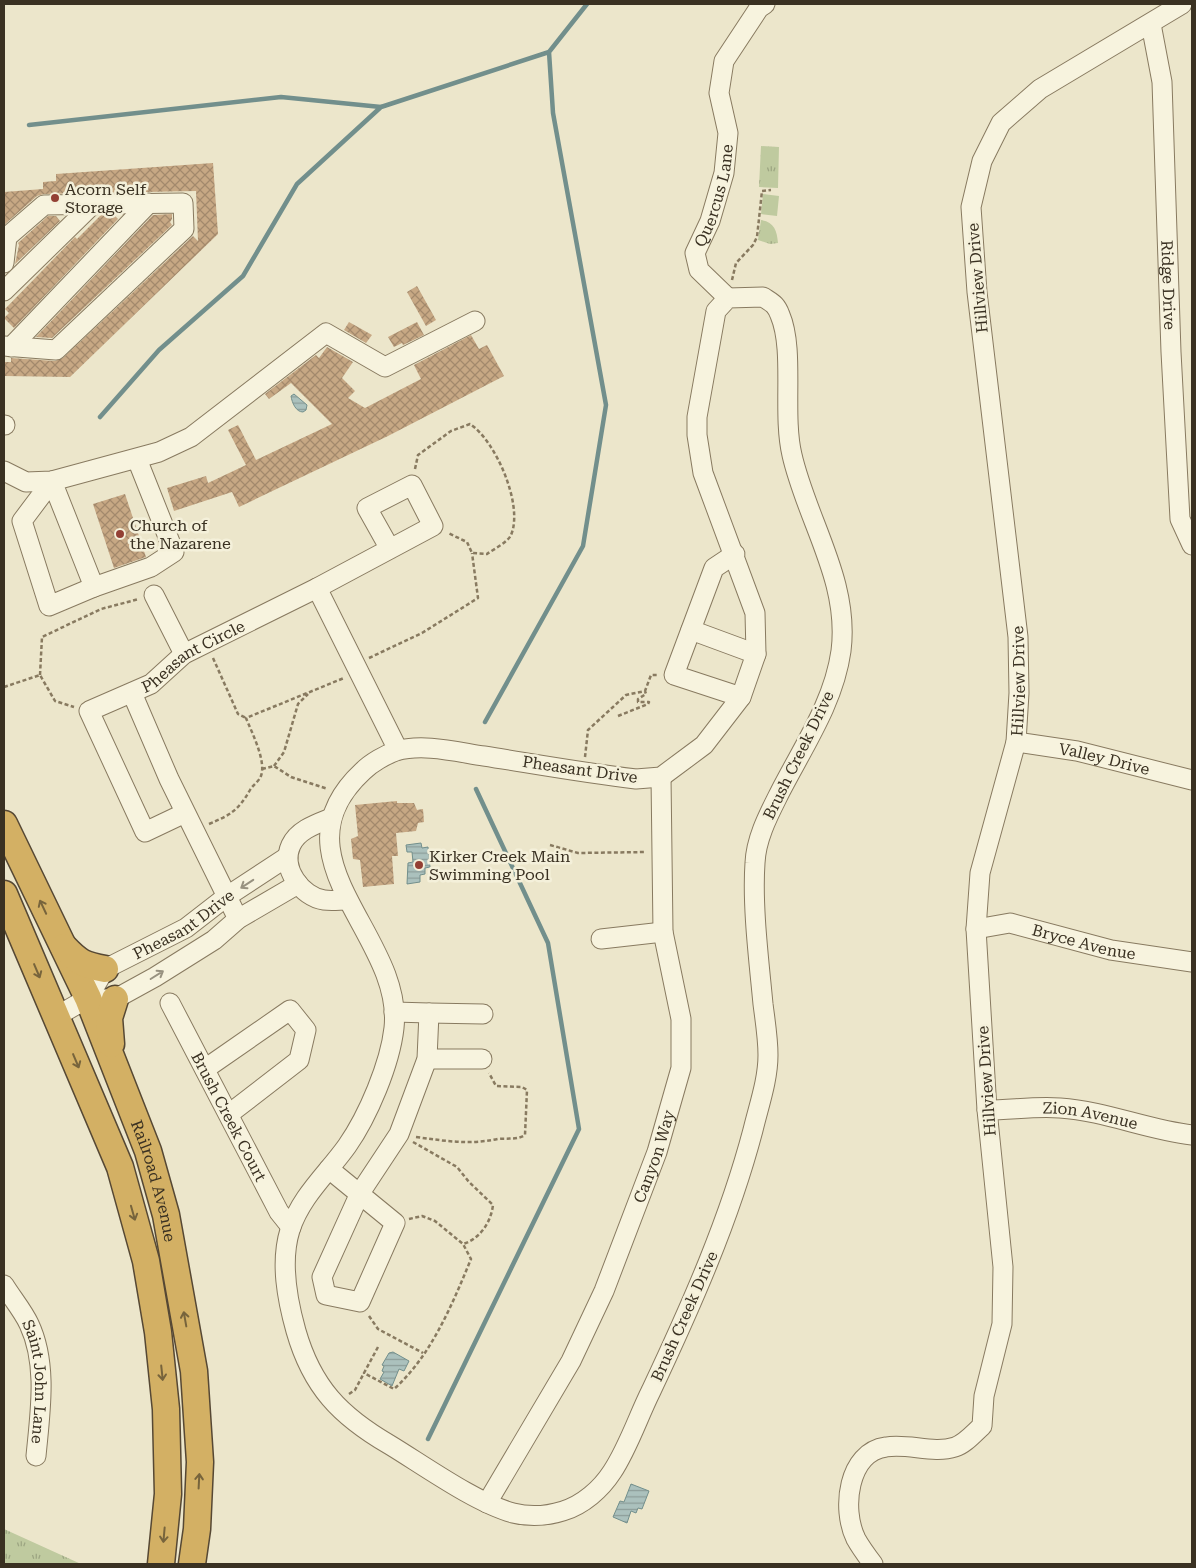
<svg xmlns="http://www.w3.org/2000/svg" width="1196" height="1568" viewBox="0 0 1196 1568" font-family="'Roboto Serif',serif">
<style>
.grass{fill:url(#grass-tufts)}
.garden{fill:#bfca9f}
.water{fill:url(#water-rules);stroke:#728f8c}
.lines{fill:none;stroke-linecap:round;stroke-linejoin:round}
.stream{stroke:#728f8c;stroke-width:4.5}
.building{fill:url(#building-cross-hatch)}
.minor-casing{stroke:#887a60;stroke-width:21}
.highway-casing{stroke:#564834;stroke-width:29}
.path{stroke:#887a60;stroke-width:2.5;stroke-dasharray:4 2.5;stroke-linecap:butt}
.minor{stroke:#f7f3de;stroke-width:19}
.highway{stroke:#d3b064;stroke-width:26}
.oneway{stroke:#989280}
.oneway2{stroke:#77643c}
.poi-dot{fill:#934034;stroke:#f4f0da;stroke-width:2}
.labels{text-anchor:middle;stroke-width:5;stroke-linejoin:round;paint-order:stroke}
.poi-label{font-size:16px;fill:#3a3122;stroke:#f4f0da;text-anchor:start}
.street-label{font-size:16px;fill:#3a3122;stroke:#f4f0da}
</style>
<defs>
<pattern id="grass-tufts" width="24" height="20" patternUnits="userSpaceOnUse" patternTransform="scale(1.25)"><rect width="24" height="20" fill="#bfca9f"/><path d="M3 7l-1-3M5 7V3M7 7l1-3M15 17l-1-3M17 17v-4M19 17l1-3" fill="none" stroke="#9ca581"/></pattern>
<pattern id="water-rules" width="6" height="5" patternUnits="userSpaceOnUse" patternTransform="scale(1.25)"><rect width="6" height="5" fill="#abc1bd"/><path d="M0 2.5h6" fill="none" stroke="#8c9d99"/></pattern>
<pattern id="building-cross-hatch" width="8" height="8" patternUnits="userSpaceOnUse" patternTransform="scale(1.25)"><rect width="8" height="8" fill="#c7a884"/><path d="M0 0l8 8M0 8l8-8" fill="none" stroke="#a3896c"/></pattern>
</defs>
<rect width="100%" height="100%" fill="#ece6cb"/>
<!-- grass -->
<path class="grass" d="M761,146L779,147L778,188L759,187Z
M761,220C774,222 777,230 778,243L770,244L758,240Z
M4,1529L81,1564H4Z"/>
<!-- garden -->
<path class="garden" d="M763,194L779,196L777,216L761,214Z"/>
<!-- water -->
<path class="water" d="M294,394L307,405L306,410L303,412C296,412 292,403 291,396Z
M421,843L422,848L428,847L430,867L425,868V874L420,875V882L407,884L408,863L413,862L412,852H407L406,845Z
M393,1352L409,1361L404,1371L399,1369L392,1386L380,1379L384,1372L382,1371L384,1366L382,1365L389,1353Z
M631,1484L649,1491L642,1509L638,1508L636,1513L631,1511L627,1523L613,1517L620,1501L624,1502Z"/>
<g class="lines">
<!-- stream -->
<path class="stream" d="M29,125L281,97L381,107L549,52
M100,417L159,350L243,276L297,184L381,107
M485,722L583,546L606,405L553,113L549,52L587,4
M428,1439L579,1129L548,943L476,789"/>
</g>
<!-- building -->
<path class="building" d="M213,163L218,234L70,377L4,376V362H11V358L55,361L63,358L193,236L198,241L196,191L44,194L37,196L4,225V192L43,189V182L56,181V174Z
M101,215H114L118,219L14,328L4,318L9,313L5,309L75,237L77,239Z
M153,215L172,214V219L170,222L172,225L52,338L36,337Z
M48,216H56L60,221L15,264L19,245L18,243Z
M417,286L436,320L426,326L407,292Z
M349,322L372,335L366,343L344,330Z
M417,322L424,335L403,345L402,343L394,347L388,337Z
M471,335L479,349L487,345L504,376L388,436L239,507L232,492L174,511L167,488L206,476L208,483L246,465L228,430L238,425L256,460L332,424L291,383L269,399L265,394L316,355L319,358L327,347L353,362L342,378L355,391L348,398L365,408L421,379L414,365Z
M125,494L146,557L114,568L93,504Z
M397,801V803H414L417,810L423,809L424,822L418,823L416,831L396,833L398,856H392L394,884L363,887L360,860L353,859L351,839L358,836L355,805Z"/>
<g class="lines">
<defs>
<g id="minor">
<path id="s1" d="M1151,24L1162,82L1171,352L1180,519L1192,545"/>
<path d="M4,263L7,237L44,205L183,203L184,229L56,350L4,346"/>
<path d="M4,291L93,204"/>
<path d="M763,297C772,303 776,304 780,315C795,350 782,413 792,455C807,521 850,581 841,651C834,702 803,747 780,792C769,814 756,838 755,863C752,906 759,961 763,1004C765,1020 768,1038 768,1055C768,1080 759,1105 753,1130C729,1221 691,1306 651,1391C638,1417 628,1448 612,1472C601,1489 583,1505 563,1511C547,1516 529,1517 513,1513C476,1503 423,1465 390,1445C340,1416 312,1387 296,1331C287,1299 280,1262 290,1230C301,1196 327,1174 347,1146C368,1116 390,1064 394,1028C404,935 269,858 363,771C371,763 385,755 396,751C423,743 457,752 484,756C535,764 585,773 636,779L661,777L704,745L741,697L756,654L755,613L703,473L697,435V417L716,311L728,298Z"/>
<path id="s2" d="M728,298L699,270L695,253L710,221L724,173L728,133L719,93L724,61L759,8L765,4"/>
<path d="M11,347L149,203"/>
<path d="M4,425H5"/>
<path d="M4,471L26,482L52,481L159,452L191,437L326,333L385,367L475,321"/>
<path d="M52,481L94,587L49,606L22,521Z"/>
<path d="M735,554L714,568L674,675L741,697"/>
<path d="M94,587L151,567L174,552L137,459"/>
<path d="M317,588L398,750"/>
<path d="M154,595L184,654"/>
<path d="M691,630L756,654"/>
<path d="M132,693L169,779L238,919"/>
<path id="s3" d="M1016,742L1077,751L1192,780"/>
<path id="s4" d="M185,813L145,832L89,711L151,684L184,654L317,588L433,526L412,485L367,508L390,549"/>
<path d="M331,818C316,824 298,830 291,845C280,868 302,897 324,900C331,901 340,900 347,900"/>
<path id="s5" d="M976,929L1010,923L1111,950L1192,962"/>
<path d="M601,939L663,932"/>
<path d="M104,999H115L155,977L214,940L238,919L298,884"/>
<path id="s6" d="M170,1003L279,1212L291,1227"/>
<path d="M429,1013L483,1014"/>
<path id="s7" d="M57,1016L88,998L105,969L186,928L226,897L287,857"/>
<path d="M427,1059H482"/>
<path d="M205,1069L290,1010L306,1030L299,1060L229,1114"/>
<path id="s8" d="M987,1110C1011,1110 1036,1106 1060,1108C1105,1111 1148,1130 1192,1135"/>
<path d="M329,1169L395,1223L360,1302L326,1295L322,1277L360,1193L399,1134L427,1059L429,1013L394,1012"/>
<path id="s9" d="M4,1285C12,1298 23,1311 29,1324C48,1364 40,1413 36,1456"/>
<path id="s10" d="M487,1503L571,1361L604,1291L657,1152L681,1068V1019L663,932L661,777"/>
<path id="s11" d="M873,1564C867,1556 861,1548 856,1539C841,1509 848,1452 886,1447C908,1443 933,1454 955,1447C965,1444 974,1433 982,1426L984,1396L1002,1324L1003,1267L987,1110L976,929L980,873L1016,742L1019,693L1018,637L977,292L971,207L982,161L1001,123L1040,89L1182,4"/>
</g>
<g id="highway">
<path id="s12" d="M4,824L88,998L148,1151L166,1215L194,1371L200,1462L197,1529L192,1564"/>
<path d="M4,894L120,1167L146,1261L158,1332L166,1409L168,1494L161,1564"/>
<path d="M64,947C79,963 84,965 105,969"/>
<path d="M111,1044L109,1018L115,999"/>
</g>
</defs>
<!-- minor casing -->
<use href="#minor" class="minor-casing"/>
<!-- highway casing -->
<use href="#highway" class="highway-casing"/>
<!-- path -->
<path class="path" d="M732,280L736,263L753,245L757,237L762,191L771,190
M415,469L418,455L451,431L470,424C495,440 524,505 511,535C508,542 494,549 487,554L472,553L467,542L448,533
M213,658L238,714L246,718
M369,658L422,633L478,598L472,553
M40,675L42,637L101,609L139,599
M4,687L40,675L55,701L74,707
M618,716L648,704L649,702H638V699L646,694L645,691
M585,757L588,730L626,695L645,691L651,675H657
M274,766L284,752L298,704L308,694
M262,769L274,766L291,777L328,789
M209,824C230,815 238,811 250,790C252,786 257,783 260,778C268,764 252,733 246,718L344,678
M550,845L578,853L646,852
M416,1137C446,1141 468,1145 498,1139C508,1138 517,1140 525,1135L527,1090L522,1087L496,1086L489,1073
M413,1142L457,1167L469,1182L493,1205C491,1222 480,1239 463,1244
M369,1316L378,1329L423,1353
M378,1347L364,1373L394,1389C431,1356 452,1305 471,1259L463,1244L435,1221L422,1216L409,1219
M349,1394L355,1390L364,1373"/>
<!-- minor -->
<use href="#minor" class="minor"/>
<!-- highway -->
<use href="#highway" class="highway"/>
</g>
<!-- one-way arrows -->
<defs><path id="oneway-shaft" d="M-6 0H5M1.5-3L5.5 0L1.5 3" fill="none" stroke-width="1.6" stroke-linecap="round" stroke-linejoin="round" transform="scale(1.25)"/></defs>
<g class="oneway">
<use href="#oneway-shaft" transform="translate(247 884) rotate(147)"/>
<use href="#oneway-shaft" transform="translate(157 975) rotate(-32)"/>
</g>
<g class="oneway2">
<use href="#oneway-shaft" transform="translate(43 907) rotate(-115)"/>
<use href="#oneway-shaft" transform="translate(37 971) rotate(67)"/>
<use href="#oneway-shaft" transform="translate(76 1061) rotate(67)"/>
<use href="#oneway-shaft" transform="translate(133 1213) rotate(74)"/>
<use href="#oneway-shaft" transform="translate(185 1319) rotate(-100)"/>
<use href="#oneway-shaft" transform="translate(162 1373) rotate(84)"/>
<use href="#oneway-shaft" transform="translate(199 1481) rotate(-87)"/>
<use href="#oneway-shaft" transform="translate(164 1535) rotate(95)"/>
</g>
<!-- markers -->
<g class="poi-dot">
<circle cx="55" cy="198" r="5"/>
<circle cx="120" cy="534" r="5"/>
<circle cx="419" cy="865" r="5"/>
</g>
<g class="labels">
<!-- poi labels -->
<g class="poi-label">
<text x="65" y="195">Acorn Self<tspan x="65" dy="18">Storage</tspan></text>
<text x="130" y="531">Church of<tspan x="130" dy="18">the Nazarene</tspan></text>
<text x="429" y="862">Kirker Creek Main<tspan x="429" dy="18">Swimming Pool</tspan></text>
</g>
<!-- street labels -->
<g class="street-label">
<text dy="6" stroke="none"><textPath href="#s2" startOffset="119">Quercus Lane</textPath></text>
<text transform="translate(977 278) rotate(-95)" y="6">Hillview Drive</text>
<text dy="6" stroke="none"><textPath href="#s1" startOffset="262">Ridge Drive</textPath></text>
<text dy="6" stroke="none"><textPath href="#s4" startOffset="296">Pheasant Circle</textPath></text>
<text dy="6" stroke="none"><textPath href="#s11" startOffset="998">Hillview Drive</textPath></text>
<text transform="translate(798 755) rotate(-64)" y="6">Brush Creek Drive</text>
<text dy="6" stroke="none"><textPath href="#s3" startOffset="90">Valley Drive</textPath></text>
<text transform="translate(580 769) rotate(8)" y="6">Pheasant Drive</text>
<text dy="6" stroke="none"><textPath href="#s7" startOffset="160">Pheasant Drive</textPath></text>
<text dy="6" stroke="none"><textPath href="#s5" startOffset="111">Bryce Avenue</textPath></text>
<text transform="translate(986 1081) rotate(-94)" y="6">Hillview Drive</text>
<text dy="6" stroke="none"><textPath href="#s6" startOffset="128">Brush Creek Court</textPath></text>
<text dy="6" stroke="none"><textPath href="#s8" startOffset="104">Zion Avenue</textPath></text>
<text dy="6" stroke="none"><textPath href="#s10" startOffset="386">Canyon Way</textPath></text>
<text dy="6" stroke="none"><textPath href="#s12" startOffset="388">Railroad Avenue</textPath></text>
<text transform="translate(684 1316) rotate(-66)" y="6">Brush Creek Drive</text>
<text dy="6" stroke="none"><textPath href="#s9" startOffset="105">Saint John Lane</textPath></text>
</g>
</g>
<!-- border -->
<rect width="1196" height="1568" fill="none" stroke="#3a3122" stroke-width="10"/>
</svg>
